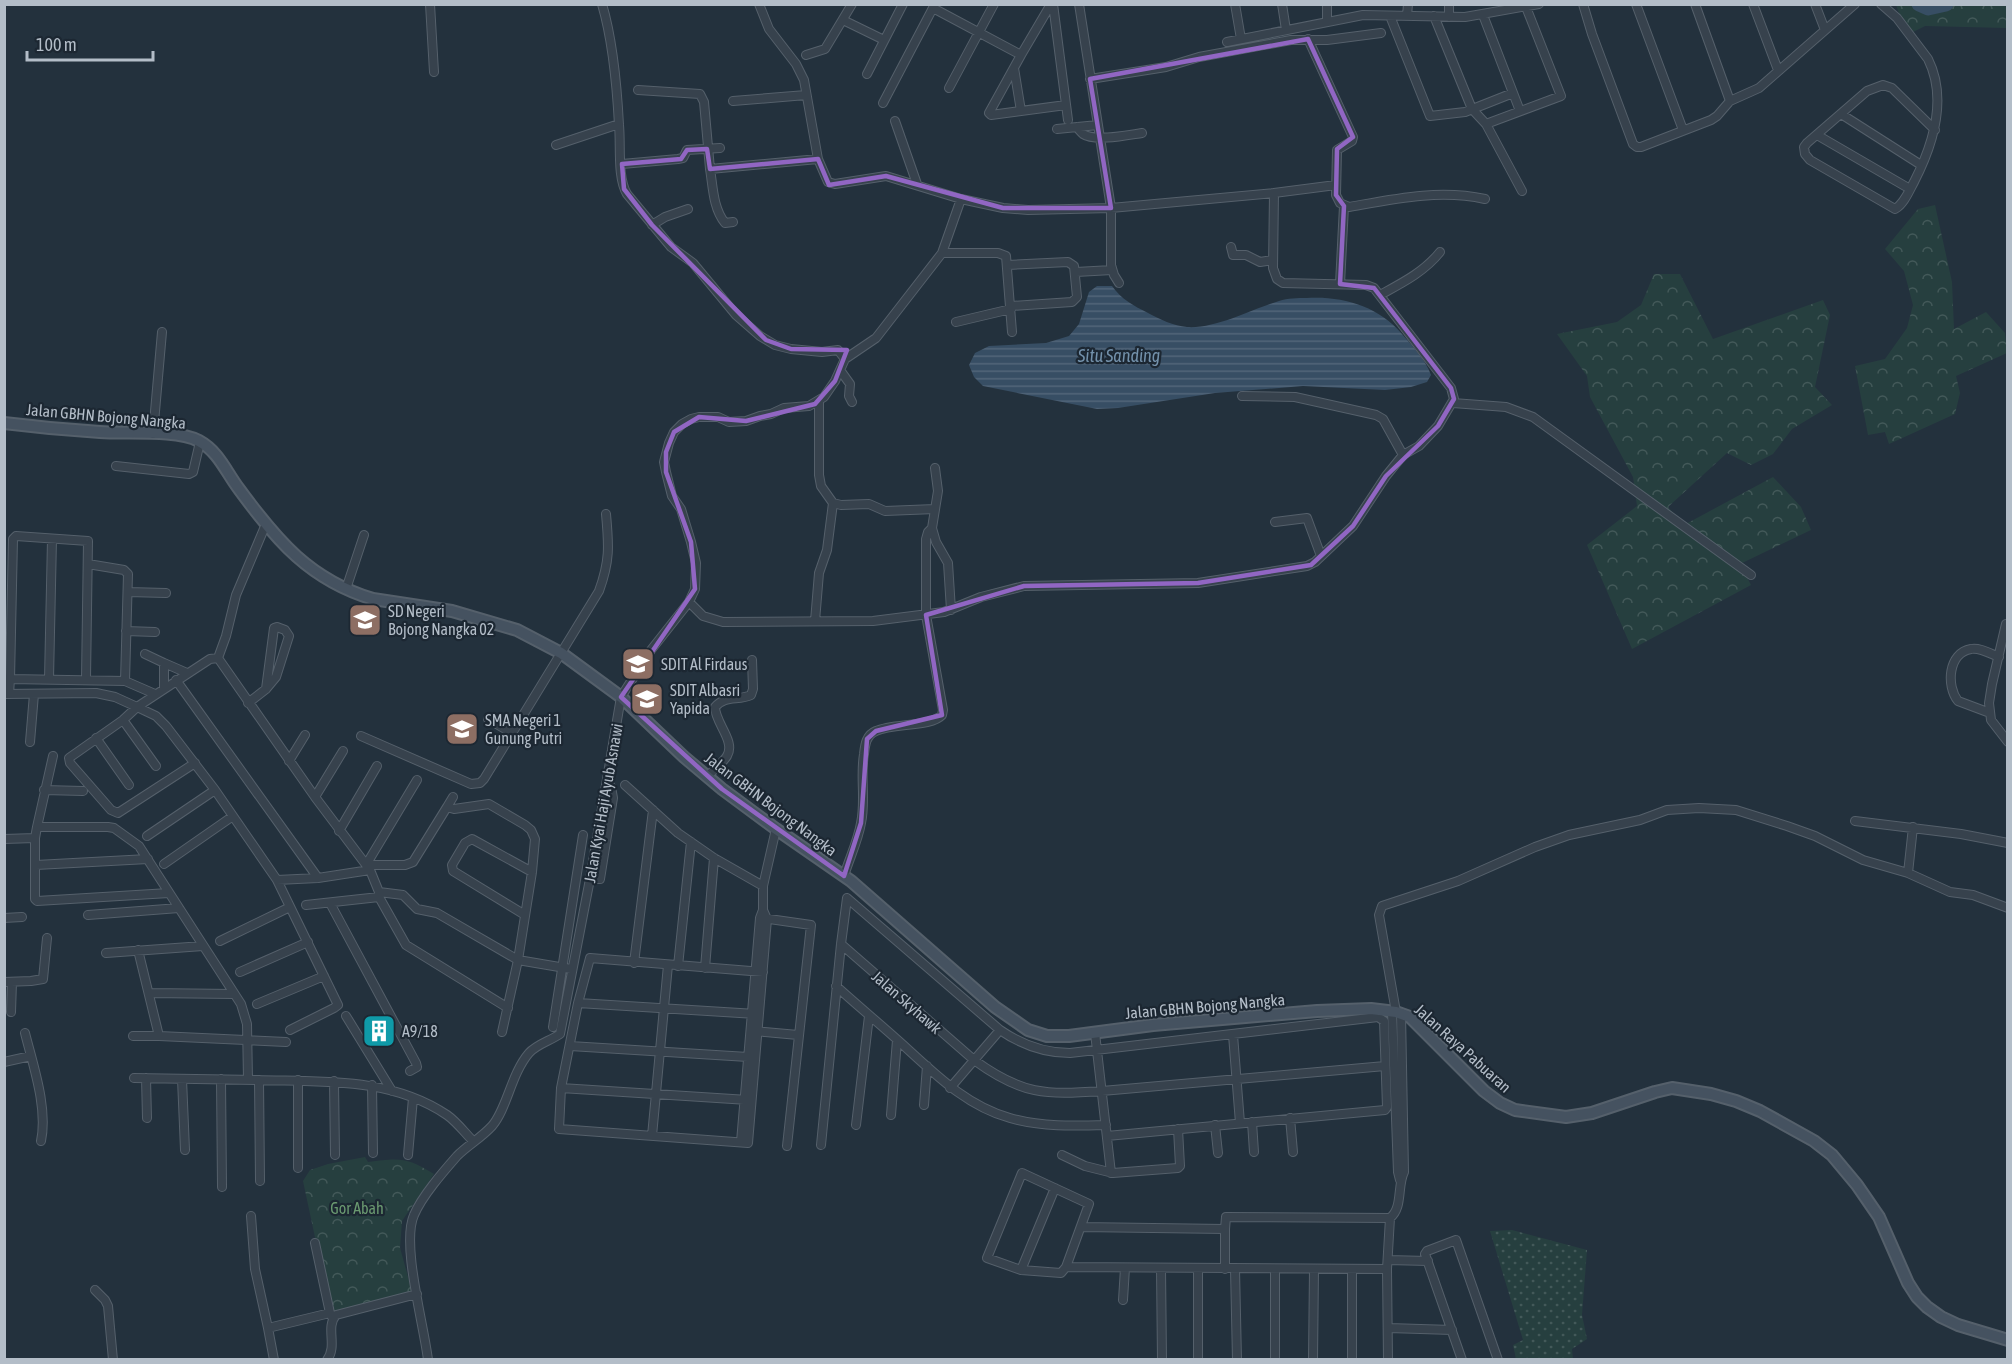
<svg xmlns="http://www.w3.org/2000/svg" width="2012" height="1364" viewBox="0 0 2012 1364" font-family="'Asap Condensed',sans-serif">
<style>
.grass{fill:url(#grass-dots)}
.forest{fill:url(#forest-crowns)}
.water{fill:url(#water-rules)}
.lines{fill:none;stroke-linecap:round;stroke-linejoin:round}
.river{stroke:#374e64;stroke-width:15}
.street-casing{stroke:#55606b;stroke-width:10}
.secondary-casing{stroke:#55606b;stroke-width:14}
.street{stroke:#37424d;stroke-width:8}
.secondary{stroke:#455260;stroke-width:10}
.marked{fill:none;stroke:#9166c3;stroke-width:4.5;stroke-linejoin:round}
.labels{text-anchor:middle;stroke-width:4.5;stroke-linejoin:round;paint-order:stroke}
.street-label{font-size:16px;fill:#b3bdc8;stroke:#1c2732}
.poi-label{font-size:16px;fill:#b3bdc8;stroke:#1c2732;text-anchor:start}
.park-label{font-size:16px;fill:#6a9970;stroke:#1c2732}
.water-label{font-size:18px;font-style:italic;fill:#7391ab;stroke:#1c2732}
</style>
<defs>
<pattern id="grass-dots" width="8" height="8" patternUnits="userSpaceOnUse" patternTransform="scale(1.5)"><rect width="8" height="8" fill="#263f3f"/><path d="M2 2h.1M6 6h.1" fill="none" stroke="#435959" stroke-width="1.8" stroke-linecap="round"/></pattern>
<pattern id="forest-crowns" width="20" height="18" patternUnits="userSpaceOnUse" patternTransform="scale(1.5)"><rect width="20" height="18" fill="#263f3f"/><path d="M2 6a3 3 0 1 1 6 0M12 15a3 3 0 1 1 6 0" fill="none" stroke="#435959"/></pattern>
<pattern id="water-rules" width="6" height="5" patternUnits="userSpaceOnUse" patternTransform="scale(1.5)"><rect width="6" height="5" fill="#374e64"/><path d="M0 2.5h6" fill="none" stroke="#526679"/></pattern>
</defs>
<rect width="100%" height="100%" fill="#23313d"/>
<!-- grass -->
<path class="grass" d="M1512,1230L1587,1250L1582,1315L1587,1339L1572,1349L1573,1359H1516L1513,1345L1523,1340L1490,1231Z"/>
<!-- forest -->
<path class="forest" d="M1896,5H2007V28L1925,26L1907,35Z
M1935,205L1952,282L1954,329L1986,312L2005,333L2007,353L1956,376L1960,393L1955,414L1889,444L1885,432L1868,435L1855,366L1885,359L1907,328L1913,305L1904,271L1885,249L1918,209Z
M1654,274H1680L1713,339L1823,300L1830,315L1815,387L1832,405L1792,429L1773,454L1751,465L1727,453L1668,507L1684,525L1773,477L1801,507L1811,530L1740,564L1751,585L1632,649L1587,545L1637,506L1633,477L1590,397L1587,376L1557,334L1617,322L1641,305Z
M365,1157L368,1162C400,1158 406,1157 434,1174L402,1221L400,1248L412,1291L331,1312L303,1181L310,1170L328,1164Z"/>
<!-- water -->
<path class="water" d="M1097,286H1112C1121,299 1134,306 1148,313C1159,319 1174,326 1187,327C1216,329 1252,309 1279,301C1288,298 1298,298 1307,298C1343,296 1378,306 1402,334C1412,346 1426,360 1431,375L1427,382L1411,387L1385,390L1303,386L1215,393L1118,408L1097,409L983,386L974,377L969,365L975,353L989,346L1046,343L1069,336L1079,324L1089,292Z"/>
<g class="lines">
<!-- river -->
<path class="river" d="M1919,4L1928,8L1946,4"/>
<defs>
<path id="street" d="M430,4L434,72
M602,4C613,41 617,87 619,125C621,145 617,178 627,194L671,247L693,263L736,315L760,336L775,345L791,349L822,352L838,350L845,359
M1051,4L1021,55L989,113L991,115L1066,105
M1053,4L1068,120
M1079,4L1111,208V265L1114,275L1119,283
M1235,4L1241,39
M1282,4L1286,30
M1583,4L1592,34L1633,144L1637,147H1641L1711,120L1717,116L1730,101L1759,88L1855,4
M1636,4L1683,130
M1695,4L1730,101
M1753,4L1778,70
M1815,4L1825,30
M1881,4L1897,18L1928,59C1948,99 1933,145 1914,182C1909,191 1904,204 1895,209L1810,160L1805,154L1804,147L1807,143L1867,91L1883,85L1892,88L1935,130
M933,8L1021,55
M1483,15L1520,111
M1390,16L1430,116L1465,112L1513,93
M1407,16L1408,4
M1434,16L1472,109L1486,124
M1449,17V4
M843,20L884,40
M1327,22V4
M1308,39L1353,137L1352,141L1337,150L1336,195L1340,203L1349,207C1394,199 1439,189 1485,199
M1227,42L1363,15L1465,17L1539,4
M806,55L825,49L852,4
M1014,68L1021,111
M867,74L903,4
M1090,79L1166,67L1199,57L1291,40H1327L1381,33
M949,88L994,4
M638,90L700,94L704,102L710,169L818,159
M733,101L806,95
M883,103L935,4
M1841,114L1921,165
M895,121L917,184
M1077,127C1078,129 1082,133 1083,134C1095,142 1128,135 1142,133
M1057,129L1098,125
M1817,135L1910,189
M556,145L619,124
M622,164L678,159L683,158L687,150L720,148
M710,169C713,187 713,208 725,223L733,222
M1522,191L1486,124L1561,96L1526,7
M1274,193L1336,185
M652,225L665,217L688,209
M1231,247L1233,255H1246L1260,262L1273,260
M942,253H998L1006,256L1012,332
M1008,265L1068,262L1074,266L1077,297L1072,302L1011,306
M1076,272L1112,270
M1340,284L1344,206
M1380,295C1402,283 1424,272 1440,252
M956,322L1011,309
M840,370L850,384L849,396L852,402
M1242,396L1295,397L1376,415L1383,419L1403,455
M819,401V475L821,486L833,503L841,505L869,504L885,511L935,509
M1453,403L1506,407L1533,417L1751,575
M153,434L162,332
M116,466L189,474L193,472L200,442
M935,468L938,491L932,528L936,542L948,563L951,610
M1275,522L1307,518L1321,556
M88,564L124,570L128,574L125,681
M346,589L364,535
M128,592L166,593
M689,602L703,616L723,622L873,621L944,612L981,597L1024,586L1198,583L1307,566L1315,562L1353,526L1386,476L1403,455L1419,446L1438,426L1454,399L1451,388L1374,288L1366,285L1283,283L1277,279L1273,268L1274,193L1111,208L1028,210L1003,208L961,199L886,176L835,184L828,182L818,159L804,80L796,64L769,29L759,4
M815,621L819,573L827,550L833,503
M2006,624L1992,684L1989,703L1991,720L2008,742
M126,631L155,632
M145,654L164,663
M218,658L315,797L370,870L379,892L403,895L417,909L437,913L518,960L571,969
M10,679L13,539L16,536L88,541L86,679
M49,679L52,539
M176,680L318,878
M164,688V663L187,673
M4,694L96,693L115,697L137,707L210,659L218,658L226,636L236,595L266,524
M9,694L10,679L125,681L155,694
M248,703L266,689L276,677L289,636L285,630L277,627L274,628L266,689
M1990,713L1958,701C1946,686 1948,653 1971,649C1979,647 1991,654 1999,657
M488,719L512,733
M123,720L156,766
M361,736L471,784L480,783L484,779L599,591C610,561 609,546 606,514
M96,738L129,785
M30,742L34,694
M289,761L305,735
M195,763L118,813L111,810L70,763L69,758L123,720L137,707L156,716L166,726L215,790L277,880L318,878L370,870
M707,777C713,770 722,764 727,756C736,741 715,723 715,707C725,695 738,701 751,695L753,689L752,660
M625,785L678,833L714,858L763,886
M44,790L83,791
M315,797L343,751
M447,807L453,797
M1855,821L1961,834L2008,843
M37,827L53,756
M339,831L377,766
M147,836L215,790
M4,839L35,838
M164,864L233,816
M36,865L148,859
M366,865H405L413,862L447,807L454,809L489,804L525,825L531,830L535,839L532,872L518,960L502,1032
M366,865L417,780
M1908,873L1913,827
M844,876C849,859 858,841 861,823C866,800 860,777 864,754C865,745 866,735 876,731C893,723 931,727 942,715L943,710L926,615V539L928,532L932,528
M590,879H600L613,798L611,787L607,780
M277,880L338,1005L334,1008L290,1030
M379,892V897L406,945L508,1008
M169,893L37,901L35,899V838L37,827H108L114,828L139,846L241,1004L247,1024L248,1080
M330,903L416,1063L417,1067L410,1071
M306,905L379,897
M763,910L767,919L748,1143L559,1129L561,1088L578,1003L590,958L763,972
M88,915L179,908
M525,915L453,871L452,865L465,843L472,839L532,872
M4,918L22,917
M762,918L811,925L787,1146
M220,941L290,907
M841,944L974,1060C1022,1095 1045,1095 1102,1091L1385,1066
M138,950L159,1036L286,1042
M106,953L203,946
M634,963L653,810
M678,966L691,842
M705,968L714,858
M240,972L308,942
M4,982L31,981L43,979L47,938
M836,986C858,1006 880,1024 902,1044C934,1073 966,1106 1010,1118C1042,1127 1073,1126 1106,1125
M149,993L234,994
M578,1003L756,1014
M257,1004L324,976
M1392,1011L1398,1172L1400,1180
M11,1012L12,982
M1396,1012L1379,915L1382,906L1458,881L1535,847L1569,835L1640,820L1667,810L1699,808L1736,810L1787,826L1815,836L1863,860L1908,873L1950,892L1973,895L2008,908
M346,1016L392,1091
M553,1027L583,835
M755,1031L798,1035
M25,1033C33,1065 48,1108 41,1141
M1095,1033L1111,1173
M1233,1035L1240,1123
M133,1036H159
M570,1046L748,1057
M4,1062L31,1056
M134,1078C175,1079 216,1079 257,1080C322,1082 391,1077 447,1115C457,1122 465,1133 473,1141
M146,1078L147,1118
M182,1079L185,1150
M221,1079L222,1187
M259,1080L260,1181
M298,1080V1168
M334,1081L335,1155
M372,1085L373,1153
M561,1088L748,1100
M950,1088L1000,1030
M924,1105L927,1066
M891,1115L897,1040
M1290,1118L1293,1152
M1252,1122L1254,1152
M856,1125L869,1016
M1215,1125L1218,1153
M652,1136L668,965
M741,1142L760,918L763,910V886L776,829
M821,1145L841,944L847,898L1000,1030C1022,1045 1044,1053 1070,1053L1378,1017L1384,1021L1387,1107L1385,1110L1107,1136
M408,1155L413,1098
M1062,1155L1085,1166L1113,1173L1178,1168L1180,1166L1178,1129
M1022,1173L1089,1204L1066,1267L1061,1273L1021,1270L987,1258Z
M251,1216L255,1269L268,1328L330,1313
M1081,1227L1225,1229L1226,1217L1390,1218C1403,1208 1397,1186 1404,1172L1401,1013
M1225,1229V1269
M315,1243L330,1313L332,1317
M1388,1260L1428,1261
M1066,1267L1387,1269
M1161,1268L1162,1360
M1235,1269L1237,1360
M1275,1269V1360
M1021,1270L1055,1188
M95,1290L105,1300L108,1306L113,1360
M1123,1300L1125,1268
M268,1328L274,1360
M1389,1328L1452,1330
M327,1360C338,1345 325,1328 336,1315L417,1294
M428,1360C424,1325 401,1244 414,1215C422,1196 443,1172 457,1156C468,1145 481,1138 492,1126C507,1109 511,1074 529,1053C537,1044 550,1041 560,1034L590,879L621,697L651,650L689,602L695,589L696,563L691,542L681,509L672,496L666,472L664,462L669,443L674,432L682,424L691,419L699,417H718L729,422L746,421L760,416L771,414L784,408L809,406L824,397L835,381L845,359L876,338L942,253L961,199
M1198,1360V1268
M1313,1360L1314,1269
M1352,1360V1270
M1388,1360L1387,1269L1390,1218
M1462,1360L1425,1254L1427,1251L1456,1240L1498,1360"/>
<path id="secondary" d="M4,423C36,427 68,430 100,432C126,434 176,429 199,441C219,452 226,472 239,489C277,541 310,580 373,599L452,611L517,630L561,653L621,697L684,757L722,789L776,829L851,881L995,1007L1028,1030L1047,1036H1069L1153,1025L1317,1011L1371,1009L1396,1012L1410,1017L1484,1091L1500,1103L1515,1110L1566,1117L1592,1113L1655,1092L1672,1088L1711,1094L1736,1101L1760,1111L1814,1141L1832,1155L1857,1185L1879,1217L1908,1283L1917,1297L1927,1307L1941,1317L1958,1325L2008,1340"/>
</defs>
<!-- street casing -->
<use href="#street" class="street-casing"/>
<!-- secondary casing -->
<use href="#secondary" class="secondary-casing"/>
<!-- street -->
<use href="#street" class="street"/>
<!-- secondary -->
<use href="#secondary" class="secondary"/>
</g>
<!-- marked area -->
<path class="marked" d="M1308,39L1353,137L1337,149L1336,195L1344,206L1340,284L1374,288L1451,388L1454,399L1438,426L1386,476L1353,526L1311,565L1198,583L1024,586L926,615L942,715L876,731L867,739L861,823L844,876L722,789L621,697L695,589L691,542L666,472V452L674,432L699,417L746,421L815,404L835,381L847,350L791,349L766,340L652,225L624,189L622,164L681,159L687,150L707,149L710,169L818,159L829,185L886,176L1003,208H1111L1090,79Z"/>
<!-- icons -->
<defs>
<symbol id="school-square" viewBox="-11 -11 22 22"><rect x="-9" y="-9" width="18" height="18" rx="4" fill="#8d6e63" stroke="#1c2732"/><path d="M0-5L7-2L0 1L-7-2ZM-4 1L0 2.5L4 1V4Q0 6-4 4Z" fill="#fff"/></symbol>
<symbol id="building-square" viewBox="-11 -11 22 22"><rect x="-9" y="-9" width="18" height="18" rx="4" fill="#0f9aa8" stroke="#1c2732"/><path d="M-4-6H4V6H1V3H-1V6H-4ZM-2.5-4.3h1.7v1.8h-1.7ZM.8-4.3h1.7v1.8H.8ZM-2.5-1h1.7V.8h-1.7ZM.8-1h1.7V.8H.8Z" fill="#fff"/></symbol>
</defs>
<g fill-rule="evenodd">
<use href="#school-square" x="346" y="601" width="38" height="38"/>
<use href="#school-square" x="619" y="645" width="38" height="38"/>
<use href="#school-square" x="628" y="680" width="38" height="38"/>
<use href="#school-square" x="443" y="710" width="38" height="38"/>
<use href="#building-square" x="360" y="1012" width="38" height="38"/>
</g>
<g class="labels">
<!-- street labels -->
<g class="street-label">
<text transform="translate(106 416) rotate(5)" y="6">Jalan GBHN Bojong Nangka</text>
<text transform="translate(603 803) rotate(-80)" y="6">Jalan Kyai Haji Ayub Asnawi</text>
<text transform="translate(771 804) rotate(37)" y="6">Jalan GBHN Bojong Nangka</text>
<text transform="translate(907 1002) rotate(41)" y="6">Jalan Skyhawk</text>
<text transform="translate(1205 1006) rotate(-5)" y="6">Jalan GBHN Bojong Nangka</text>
<text transform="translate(1463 1048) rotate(42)" y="6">Jalan Raya Pabuaran</text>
</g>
<!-- poi labels -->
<g class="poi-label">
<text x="388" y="617">SD Negeri<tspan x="388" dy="18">Bojong Nangka 02</tspan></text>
<text x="661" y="670">SDIT Al Firdaus</text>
<text x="670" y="696">SDIT Albasri<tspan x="670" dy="18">Yapida</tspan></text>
<text x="485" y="726">SMA Negeri 1<tspan x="485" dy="18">Gunung Putri</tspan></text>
<text x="402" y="1037">A9/18</text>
</g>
<!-- park labels -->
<g class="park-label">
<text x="357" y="1214">Gor Abah</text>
</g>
<!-- water labels -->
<g class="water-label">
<text x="1119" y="362">Situ Sanding</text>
</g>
</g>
<!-- border -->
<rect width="2012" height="1364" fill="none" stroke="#b3bdc8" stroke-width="12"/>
<!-- scale -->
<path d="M27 51v9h126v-9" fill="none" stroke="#b3bdc8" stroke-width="3"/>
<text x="36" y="51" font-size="18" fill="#b3bdc8" stroke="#1c2732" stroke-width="4.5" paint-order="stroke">100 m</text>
</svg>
